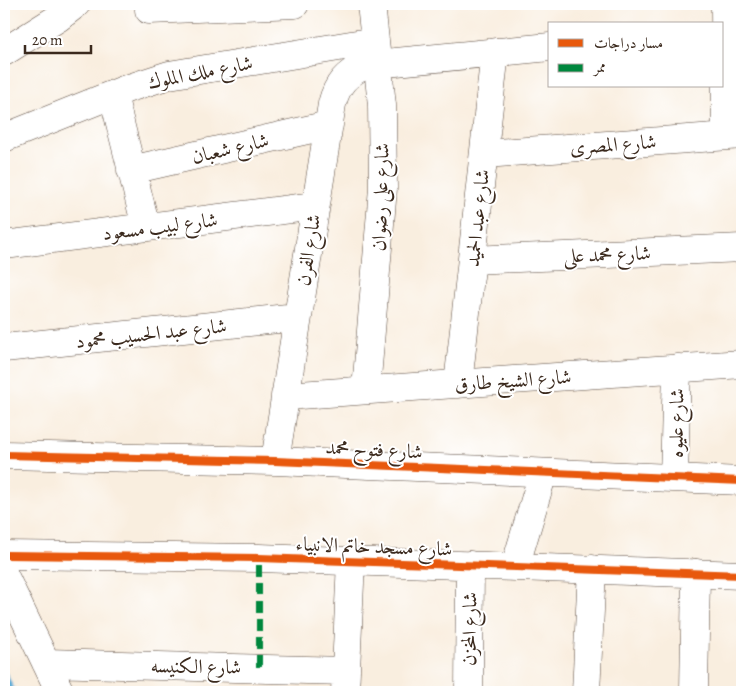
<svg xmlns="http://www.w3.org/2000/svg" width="746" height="696" viewBox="0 0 746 696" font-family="Alegreya,Amiri,serif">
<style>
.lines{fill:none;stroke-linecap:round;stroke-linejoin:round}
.stream{stroke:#5dadd7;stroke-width:7}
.minor-casing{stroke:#58473b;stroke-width:29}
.minor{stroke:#fff;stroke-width:28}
.quiet{stroke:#00873e;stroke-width:6;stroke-dasharray:12 6;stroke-linecap:butt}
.cycleway-casing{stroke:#fff;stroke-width:11}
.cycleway{stroke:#e8590c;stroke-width:8}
.labels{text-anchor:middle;stroke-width:4;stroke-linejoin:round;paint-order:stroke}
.street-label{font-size:20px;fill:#3b2a1e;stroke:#fff}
</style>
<rect width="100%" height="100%" fill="#fff"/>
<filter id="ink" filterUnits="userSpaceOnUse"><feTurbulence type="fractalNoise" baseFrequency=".02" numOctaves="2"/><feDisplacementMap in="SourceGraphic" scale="10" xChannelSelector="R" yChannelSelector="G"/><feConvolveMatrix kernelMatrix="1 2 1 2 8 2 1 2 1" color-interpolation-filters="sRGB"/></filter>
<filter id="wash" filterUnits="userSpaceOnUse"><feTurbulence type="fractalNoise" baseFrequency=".0096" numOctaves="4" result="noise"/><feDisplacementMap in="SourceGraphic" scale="20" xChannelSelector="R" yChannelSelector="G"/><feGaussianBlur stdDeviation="1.12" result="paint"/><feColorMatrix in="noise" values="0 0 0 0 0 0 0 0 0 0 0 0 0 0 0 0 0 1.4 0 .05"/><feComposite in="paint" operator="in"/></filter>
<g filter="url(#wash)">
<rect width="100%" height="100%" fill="#f9eedf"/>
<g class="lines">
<!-- stream -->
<path class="stream" d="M4,675L12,692"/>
</g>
</g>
<g filter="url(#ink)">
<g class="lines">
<defs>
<path id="minor" d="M725,4L726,136
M149,10L295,4
M4,52L58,18L76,4
M113,95L146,227
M4,138L126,89L169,75L375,41
M484,154L742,135
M131,170L329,125
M4,245L315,206
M472,260L742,248
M4,348L297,317
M458,384L495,52
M366,390L383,188L382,105L371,4
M285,396L742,364
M4,455L275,461L742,481
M275,461L332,104C337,84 346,74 365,65L550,47
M674,478L677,368
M4,555L259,558L742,575
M515,567L543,473
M4,575L60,692
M46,663L346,671
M345,692L351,561
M469,692L470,565
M586,692L592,569
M694,692L696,573"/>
</defs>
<!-- minor casing -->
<use href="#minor" class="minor-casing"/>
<!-- minor -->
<use href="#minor" class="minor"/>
<!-- quiet -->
<path class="quiet" d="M259,667V558"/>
<defs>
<path id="cycleway" d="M4,455L275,461L742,481
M4,555L259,558L742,575"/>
</defs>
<!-- cycleway casing -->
<use href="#cycleway" class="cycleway-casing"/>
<!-- cycleway -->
<use href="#cycleway" class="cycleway"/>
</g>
</g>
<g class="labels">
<!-- street labels -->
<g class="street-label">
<text transform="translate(200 72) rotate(-11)" y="7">شارع ملك الملوك</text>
<text transform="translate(613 144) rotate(-4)" y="7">شارع المصرى</text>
<text transform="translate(230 148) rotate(-13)" y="7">شارع شعبان</text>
<text transform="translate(380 197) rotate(-88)" y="7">شارع على رضوان</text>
<text transform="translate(477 218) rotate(-84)" y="7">شارع عبد الحميد</text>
<text transform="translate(160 226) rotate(-7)" y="7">شارع لبيب مسعود</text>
<text transform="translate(308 250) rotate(-81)" y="7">شارع الفرن</text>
<text transform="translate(607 254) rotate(-2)" y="7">شارع محمد على</text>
<text transform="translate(151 333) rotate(-6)" y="7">شارع عبد الحسيب محمود</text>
<text transform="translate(513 380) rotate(-4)" y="7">شارع الشيخ طارق</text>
<text transform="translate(676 423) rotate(-89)" y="7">شارع عليوه</text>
<text transform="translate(374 449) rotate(3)" y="7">شارع فتوح محمد</text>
<text transform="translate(374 546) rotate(2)" y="7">شارع مسجد خاتم الانبياء</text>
<text transform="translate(469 629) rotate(-89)" y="7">شارع المخزن</text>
<text transform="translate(196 666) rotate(1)" y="7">شارع الكنيسه</text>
</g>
</g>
<!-- margin -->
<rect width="746" height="696" fill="none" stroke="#fff" stroke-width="20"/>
<!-- legend -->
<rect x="548" y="22" width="175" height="65" fill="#ffffff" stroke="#b1aaa5"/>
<rect x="558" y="39" width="25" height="8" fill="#e8590c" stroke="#b1aaa5"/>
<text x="594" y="48" font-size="15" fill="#3b2a1e">مسار دراجات</text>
<rect x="558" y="64" width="25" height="8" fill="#00873e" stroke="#b1aaa5"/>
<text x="594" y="72" font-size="15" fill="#3b2a1e">ممر</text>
<!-- scale -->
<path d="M25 45v8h66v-8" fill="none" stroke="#3b2a1e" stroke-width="2.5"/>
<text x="32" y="45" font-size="15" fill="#3b2a1e" stroke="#ffffff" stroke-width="4" paint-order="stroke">20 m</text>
</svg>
